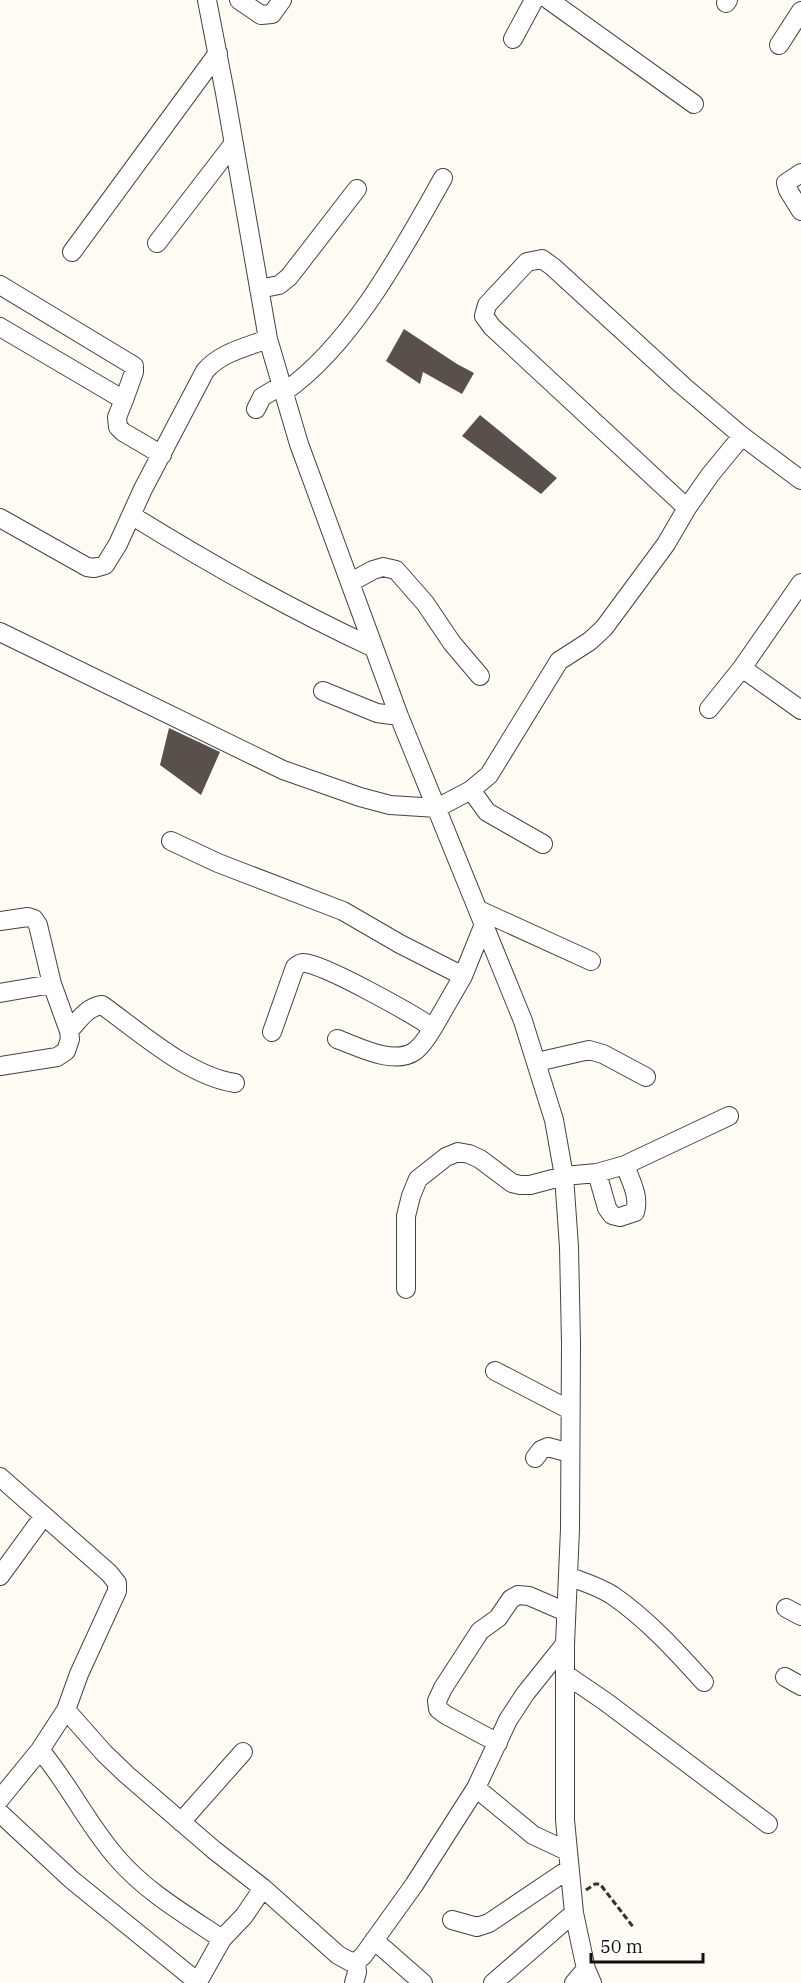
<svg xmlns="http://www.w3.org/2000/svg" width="801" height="1983" viewBox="0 0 801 1983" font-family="'IBM Plex Serif',serif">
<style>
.building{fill:#59504d}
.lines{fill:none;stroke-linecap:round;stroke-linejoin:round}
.minor-casing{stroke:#434343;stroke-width:20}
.path{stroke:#323232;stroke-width:3;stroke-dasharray:6 3;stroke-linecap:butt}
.minor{stroke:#fff;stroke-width:18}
</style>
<rect width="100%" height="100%" fill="#fefbf4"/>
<!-- building -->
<path class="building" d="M404,329L457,364L474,373L462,394L423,372L420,384L386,361Z
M480,415L557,478L541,494L462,436Z
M169,728L220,752L201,795L160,765Z"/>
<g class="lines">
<defs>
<path id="minor" d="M207,0L225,93L268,339L299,444L399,716L523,1021L554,1120L564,1176L569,1247L571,1343L570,1529L565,1644V1820L574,1913L586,1969L592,1983
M239,0L261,15L272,14L282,0
M549,0L694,104
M726,3L728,0
M513,39L534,0
M779,45L801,11
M801,173L786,183L788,190L801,211
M157,243L234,143
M72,252L218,53
M0,285L134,366V372L124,400
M259,289L279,285L289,277L357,189
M0,327L124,400L117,417L118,427L123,432L162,455
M284,392C352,345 403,249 443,178
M256,409L262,397L282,385
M687,508L710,475L742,436
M131,515C210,564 290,609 374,648
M0,518L87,567L94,568L105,565L118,544L143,489L205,371C220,353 246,347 268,339
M351,582L373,570L383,567L396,570L425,603L452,643L480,676
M0,632L283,770L360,797L390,805L437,808L471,790L489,775L559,661L590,641L604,628L666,544L687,508L492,327L484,316L487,305L527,262L542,259L553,267L682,385L742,436L801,480
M742,668L801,710
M323,691L377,713L399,716
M709,709L742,668L801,583
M471,790L487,812L543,844
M171,841L218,863L343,911L400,944L463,976
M479,910L591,961
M0,921L28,917L34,919L38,925L52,984L69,1031L70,1039L66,1051L57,1057L0,1066
M0,993L52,984
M69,1031C79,1020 87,1007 102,1005C140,1032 188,1076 235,1083
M272,1032L295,967C298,965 300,963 303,963C319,961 416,1016 433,1028L463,976L484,924
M337,1039C359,1047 394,1066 415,1051C423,1045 428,1036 433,1028
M537,1062L589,1050L603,1054L646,1077
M597,1173L607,1208L612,1215L620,1217L635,1212C640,1196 630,1180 625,1165
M406,1289V1216L411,1196L418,1179L446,1157L458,1152L469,1154L480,1159L512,1183L520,1185H530L564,1176L597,1173L625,1165L729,1116
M495,1371L570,1410
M535,1458L541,1450L548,1447L570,1453
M0,1477L109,1573L117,1583V1591L79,1674L66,1710L40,1750L0,1799
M0,1576L43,1517
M568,1576C583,1582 598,1586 612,1595C647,1619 676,1651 704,1682
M786,1608L801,1616
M565,1674L606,1702L768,1824
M785,1677L801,1686
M66,1710L104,1753L127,1775L214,1850L263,1888L338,1955L349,1961L356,1962L363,1956L414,1885L476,1788L508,1720L525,1694L565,1644
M498,1743L446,1715L438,1709L437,1701L443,1688L480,1631L498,1618L511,1599L518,1595L529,1596L566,1612
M40,1750C69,1784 87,1824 117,1858C145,1891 186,1915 222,1939
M476,1788L533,1835L567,1851
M0,1813L72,1880L194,1979L199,1980L222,1939L244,1916L263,1888
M181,1822L243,1752
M452,1920L477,1927L489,1923L569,1869
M374,1940L423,1983
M354,1983L357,1972L356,1962
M493,1983L574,1913
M574,1983L586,1969"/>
</defs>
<!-- minor casing -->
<use href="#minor" class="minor-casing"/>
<!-- path -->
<path class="path" d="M586,1890L595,1884H600L634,1928"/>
<!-- minor -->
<use href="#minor" class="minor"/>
</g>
<!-- scale -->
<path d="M591 1953v9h112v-9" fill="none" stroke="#101010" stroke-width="3"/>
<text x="600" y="1953" font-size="18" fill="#101010" stroke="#ffffff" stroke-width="4.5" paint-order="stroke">50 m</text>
</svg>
